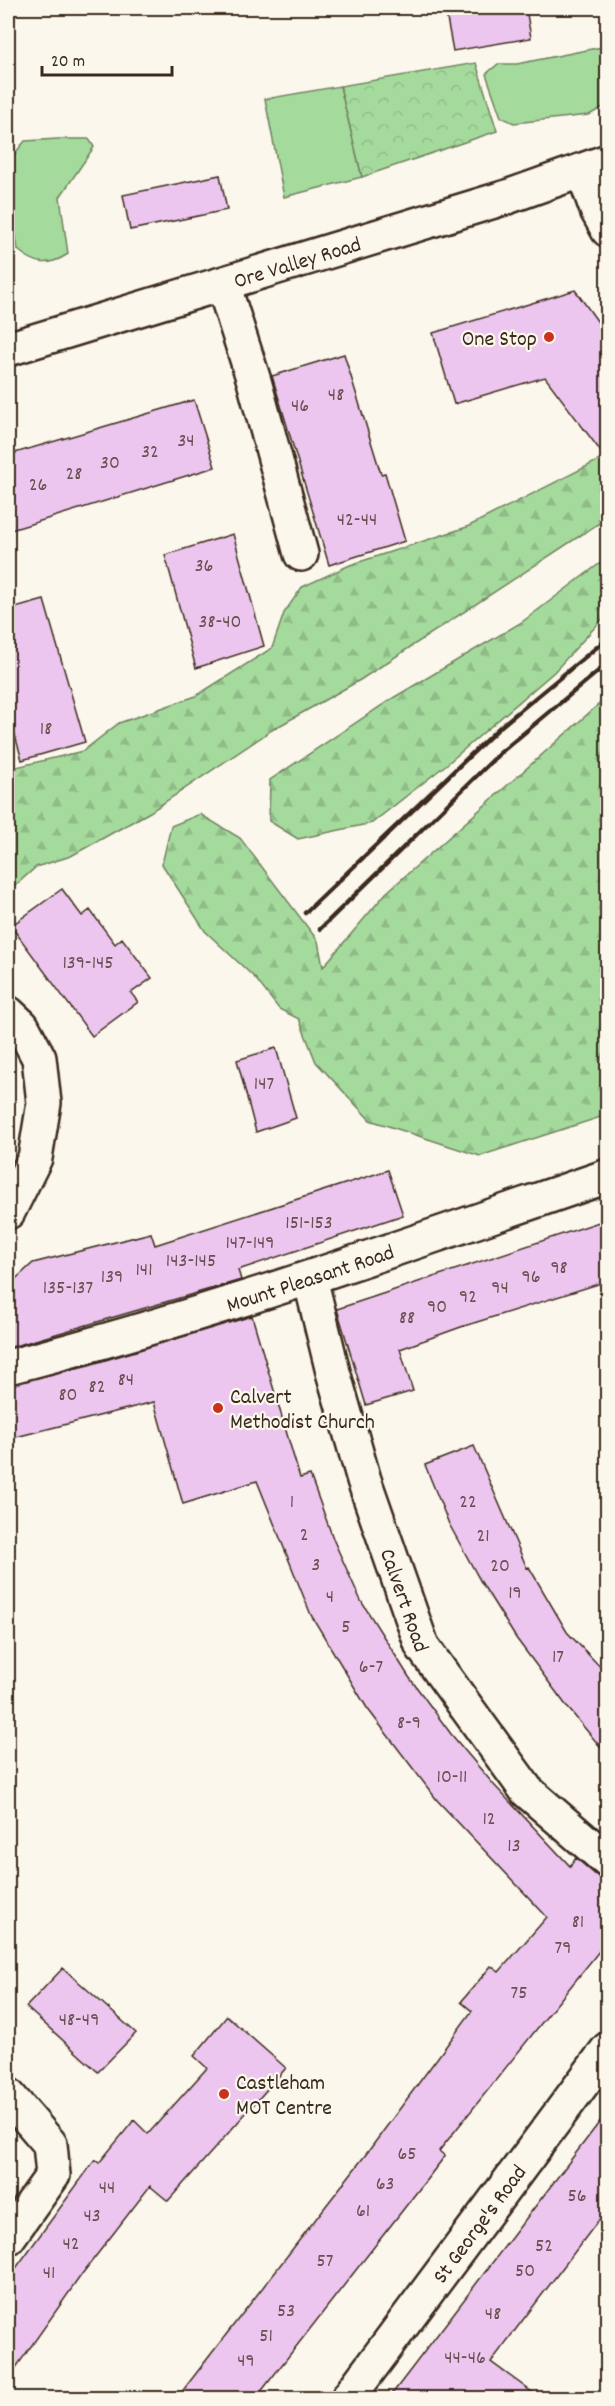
<svg xmlns="http://www.w3.org/2000/svg" width="615" height="2406" viewBox="0 0 615 2406" font-family="Dekko,sans-serif">
<style>
.grass{fill:#a5da9d;stroke:#70825e;stroke-width:1.5}
.forest{fill:url(#forest-firs);stroke:#70825e;stroke-width:1.5}
.park{fill:url(#park-crowns);stroke:#70825e;stroke-width:1.5}
.building{fill:#edc6ef;stroke:#3b2a1e;stroke-width:1.5}
.lines{fill:none;stroke-linecap:round;stroke-linejoin:round}
.minor-casing{stroke:#3b2a1e;stroke-width:38}
.tertiary-casing{stroke:#3b2a1e;stroke-width:38}
.minor{stroke:#fbf7ec;stroke-width:33}
.tertiary{stroke:#fbf7ec;stroke-width:33}
.rail{stroke:#3b2a1e;stroke-width:4.5}
.poi-dot{fill:#c8321e;stroke:#fbf7ec;stroke-width:2}
.labels{text-anchor:middle;stroke-width:4.5;stroke-linejoin:round;paint-order:stroke}
.number-label{font-size:20px;fill:#685152}
.street-label{font-size:22px;fill:#3b2a1e;stroke:#fbf7ec}
.poi-label{font-size:22px;fill:#3b2a1e;stroke:#fbf7ec;text-anchor:start}
</style>
<defs>
<pattern id="forest-firs" width="22" height="20" patternUnits="userSpaceOnUse" patternTransform="scale(1.5)"><rect width="22" height="20" fill="#a5da9d"/><path d="M5 1l3.5 6h-7zM16 11l3.5 6h-7z" fill="#8fbb87"/></pattern>
<pattern id="park-crowns" width="20" height="18" patternUnits="userSpaceOnUse" patternTransform="scale(1.5)"><rect width="20" height="18" fill="#a5da9d"/><path d="M2 6a3 3 0 1 1 6 0M12 15a3 3 0 1 1 6 0" fill="none" stroke="#8fbb87"/></pattern>
</defs>
<rect width="100%" height="100%" fill="#fbf7ec"/>
<filter id="ink" filterUnits="userSpaceOnUse"><feTurbulence type="fractalNoise" baseFrequency=".0167" numOctaves="2"/><feDisplacementMap in="SourceGraphic" scale="12" xChannelSelector="R" yChannelSelector="G"/><feConvolveMatrix kernelMatrix="1 2 1 2 8 2 1 2 1" color-interpolation-filters="sRGB"/></filter>
<g filter="url(#ink)">
<!-- grass -->
<path class="grass" d="M607,46V105L589,115L514,123L501,117L486,74L498,64H517Z
M340,86L362,177L284,197L265,99Z
M58,139H89L94,147L60,197L68,254C48,267 36,265 18,250L11,202V158L25,141Z"/>
<!-- forest -->
<path class="forest" d="M607,456V518L360,680L272,730L150,812L71,856L36,867L8,892V769L83,751L119,723L196,696L272,648L284,613L302,587L350,565L467,527Z
M607,558V614L554,672L447,764L372,823L298,839L269,821L270,780L393,698L522,622Z
M607,697V1115L480,1156L370,1120L316,1062L299,1019L279,1009L255,978L205,931L162,864L171,826L200,814L240,838L318,941L323,967L386,893Z"/>
<!-- park -->
<path class="park" d="M476,63L497,131L362,177L340,86Z"/>
<!-- building -->
<path class="building" d="M445,8H526L531,38L453,51Z
M220,175L227,210L130,230L123,195Z
M575,290L608,336V461L545,377L454,404L433,333Z
M344,354L381,474L385,473L405,541L329,565L272,376Z
M194,400L215,467L8,531V455Z
M233,534L264,646L196,668L165,555Z
M44,600L85,742L22,760L8,711V610Z
M62,889L82,916L90,910L115,944L122,938L152,978L131,993L138,1002L92,1036L11,926Z
M276,1048L296,1118L256,1132L237,1060Z
M388,1170L403,1215L238,1270L241,1280L8,1348V1286L33,1263L151,1233L155,1245Z
M608,1219V1281L461,1327L400,1349L413,1391L366,1405L337,1309Z
M252,1316L300,1478L310,1475L334,1541L361,1601L409,1677L451,1734L494,1785L570,1866L576,1858L596,1875L608,1880V1940L439,2151L445,2156L256,2398H177L370,2149L472,2011L461,2002L491,1966L499,1972L547,1917L437,1800L367,1708L311,1615L257,1481L183,1504L154,1402L8,1439V1385L89,1365Z
M474,1446L527,1568L529,1567L567,1632L608,1675V1756L568,1708L516,1638L481,1582L449,1524L425,1465Z
M63,1968L136,2033L98,2072L26,2007Z
M227,2016L286,2068L168,2201L150,2186L82,2274L8,2379V2279L95,2160L99,2163L134,2120L148,2134L207,2068L194,2056Z
M608,2111V2208L491,2362L540,2398H389Z"/>
<g class="lines">
<defs>
<g id="minor">
<path d="M583,171L597,210L608,230"/>
<path d="M223,284L254,381L301,554"/>
<path id="s1" d="M8,349L507,197L608,161"/>
<path d="M8,1013L22,1026L39,1058L44,1103L35,1158L8,1212"/>
<path id="s2" d="M310,1278L333,1372L364,1480L422,1646L527,1791L608,1861"/>
<path d="M8,2095L50,2144L53,2175L8,2238"/>
<path id="s3" d="M348,2398L608,2049"/>
</g>
<g id="tertiary">
<path id="s4" d="M8,1367C211,1315 409,1244 608,1176"/>
</g>
</defs>
<!-- minor casing -->
<use href="#minor" class="minor-casing"/>
<!-- tertiary casing -->
<use href="#tertiary" class="tertiary-casing"/>
<!-- minor -->
<use href="#minor" class="minor"/>
<!-- tertiary -->
<use href="#tertiary" class="tertiary"/>
<!-- rail -->
<path class="rail" d="M305,913L500,727L608,638
M320,929L500,753L608,663"/>
</g>
</g>
<!-- markers -->
<g class="poi-dot">
<circle cx="549" cy="337" r="6"/>
<circle cx="218" cy="1408" r="6"/>
<circle cx="224" cy="2094" r="6"/>
</g>
<g class="labels">
<!-- number labels -->
<g class="number-label">
<text x="336" y="400">48</text>
<text x="300" y="411">46</text>
<text x="186" y="446">34</text>
<text x="150" y="457">32</text>
<text x="110" y="468">30</text>
<text x="74" y="479">28</text>
<text x="38" y="490">26</text>
<text x="357" y="525">42-44</text>
<text x="204" y="571">36</text>
<text x="220" y="627">38-40</text>
<text x="46" y="734">18</text>
<text x="88" y="968">139-145</text>
<text x="264" y="1089">147</text>
<text x="309" y="1228">151-153</text>
<text x="250" y="1248">147-149</text>
<text x="191" y="1266">143-145</text>
<text x="559" y="1273">98</text>
<text x="144" y="1275">141</text>
<text x="112" y="1282">139</text>
<text x="531" y="1282">96</text>
<text x="68" y="1293">135-137</text>
<text x="500" y="1293">94</text>
<text x="468" y="1302">92</text>
<text x="437" y="1312">90</text>
<text x="407" y="1323">88</text>
<text x="126" y="1385">84</text>
<text x="97" y="1392">82</text>
<text x="68" y="1400">80</text>
<text x="292" y="1507">1</text>
<text x="468" y="1507">22</text>
<text x="304" y="1540">2</text>
<text x="483" y="1541">21</text>
<text x="316" y="1570">3</text>
<text x="500" y="1571">20</text>
<text x="515" y="1598">19</text>
<text x="330" y="1602">4</text>
<text x="346" y="1632">5</text>
<text x="558" y="1662">17</text>
<text x="371" y="1672">6-7</text>
<text x="409" y="1728">8-9</text>
<text x="452" y="1782">10-11</text>
<text x="489" y="1824">12</text>
<text x="514" y="1851">13</text>
<text x="578" y="1927">81</text>
<text x="563" y="1953">79</text>
<text x="519" y="1998">75</text>
<text x="79" y="2025">48-49</text>
<text x="407" y="2159">65</text>
<text x="385" y="2189">63</text>
<text x="107" y="2193">44</text>
<text x="577" y="2201">56</text>
<text x="363" y="2216">61</text>
<text x="92" y="2221">43</text>
<text x="71" y="2249">42</text>
<text x="544" y="2251">52</text>
<text x="325" y="2266">57</text>
<text x="525" y="2276">50</text>
<text x="49" y="2278">41</text>
<text x="286" y="2316">53</text>
<text x="493" y="2319">48</text>
<text x="266" y="2341">51</text>
<text x="465" y="2363">44-46</text>
<text x="246" y="2366">49</text>
</g>
<!-- street labels -->
<g class="street-label">
<text dy="8" stroke="none"><textPath href="#s1" startOffset="302">Ore Valley Road</textPath></text>
<text dy="8" stroke="none"><textPath href="#s4" startOffset="315">Mount Pleasant Road</textPath></text>
<text dy="8" stroke="none"><textPath href="#s2" startOffset="336">Calvert Road</textPath></text>
<text dy="8" stroke="none"><textPath href="#s3" startOffset="218">St George's Road</textPath></text>
</g>
<!-- poi labels -->
<g class="poi-label">
<text x="537" y="345" text-anchor="end">One Stop</text>
<text x="230" y="1403">Calvert<tspan x="230" dy="25">Methodist Church</tspan></text>
<text x="236" y="2089">Castleham<tspan x="236" dy="25">MOT Centre</tspan></text>
</g>
</g>
<!-- margin -->
<rect width="615" height="2406" fill="none" stroke="#fbf7ec" stroke-width="30"/>
<rect x="15" y="15" width="585" height="2376" fill="none" stroke="#3b2a1e" stroke-width="2" filter="url(#ink)"/>
<!-- scale -->
<path d="M42 66v9h130v-9" fill="none" stroke="#3b2a1e" stroke-width="3"/>
<text x="51" y="66" font-size="18" fill="#3b2a1e" stroke="#fbf7ec" stroke-width="4.5" paint-order="stroke">20 m</text>
</svg>
